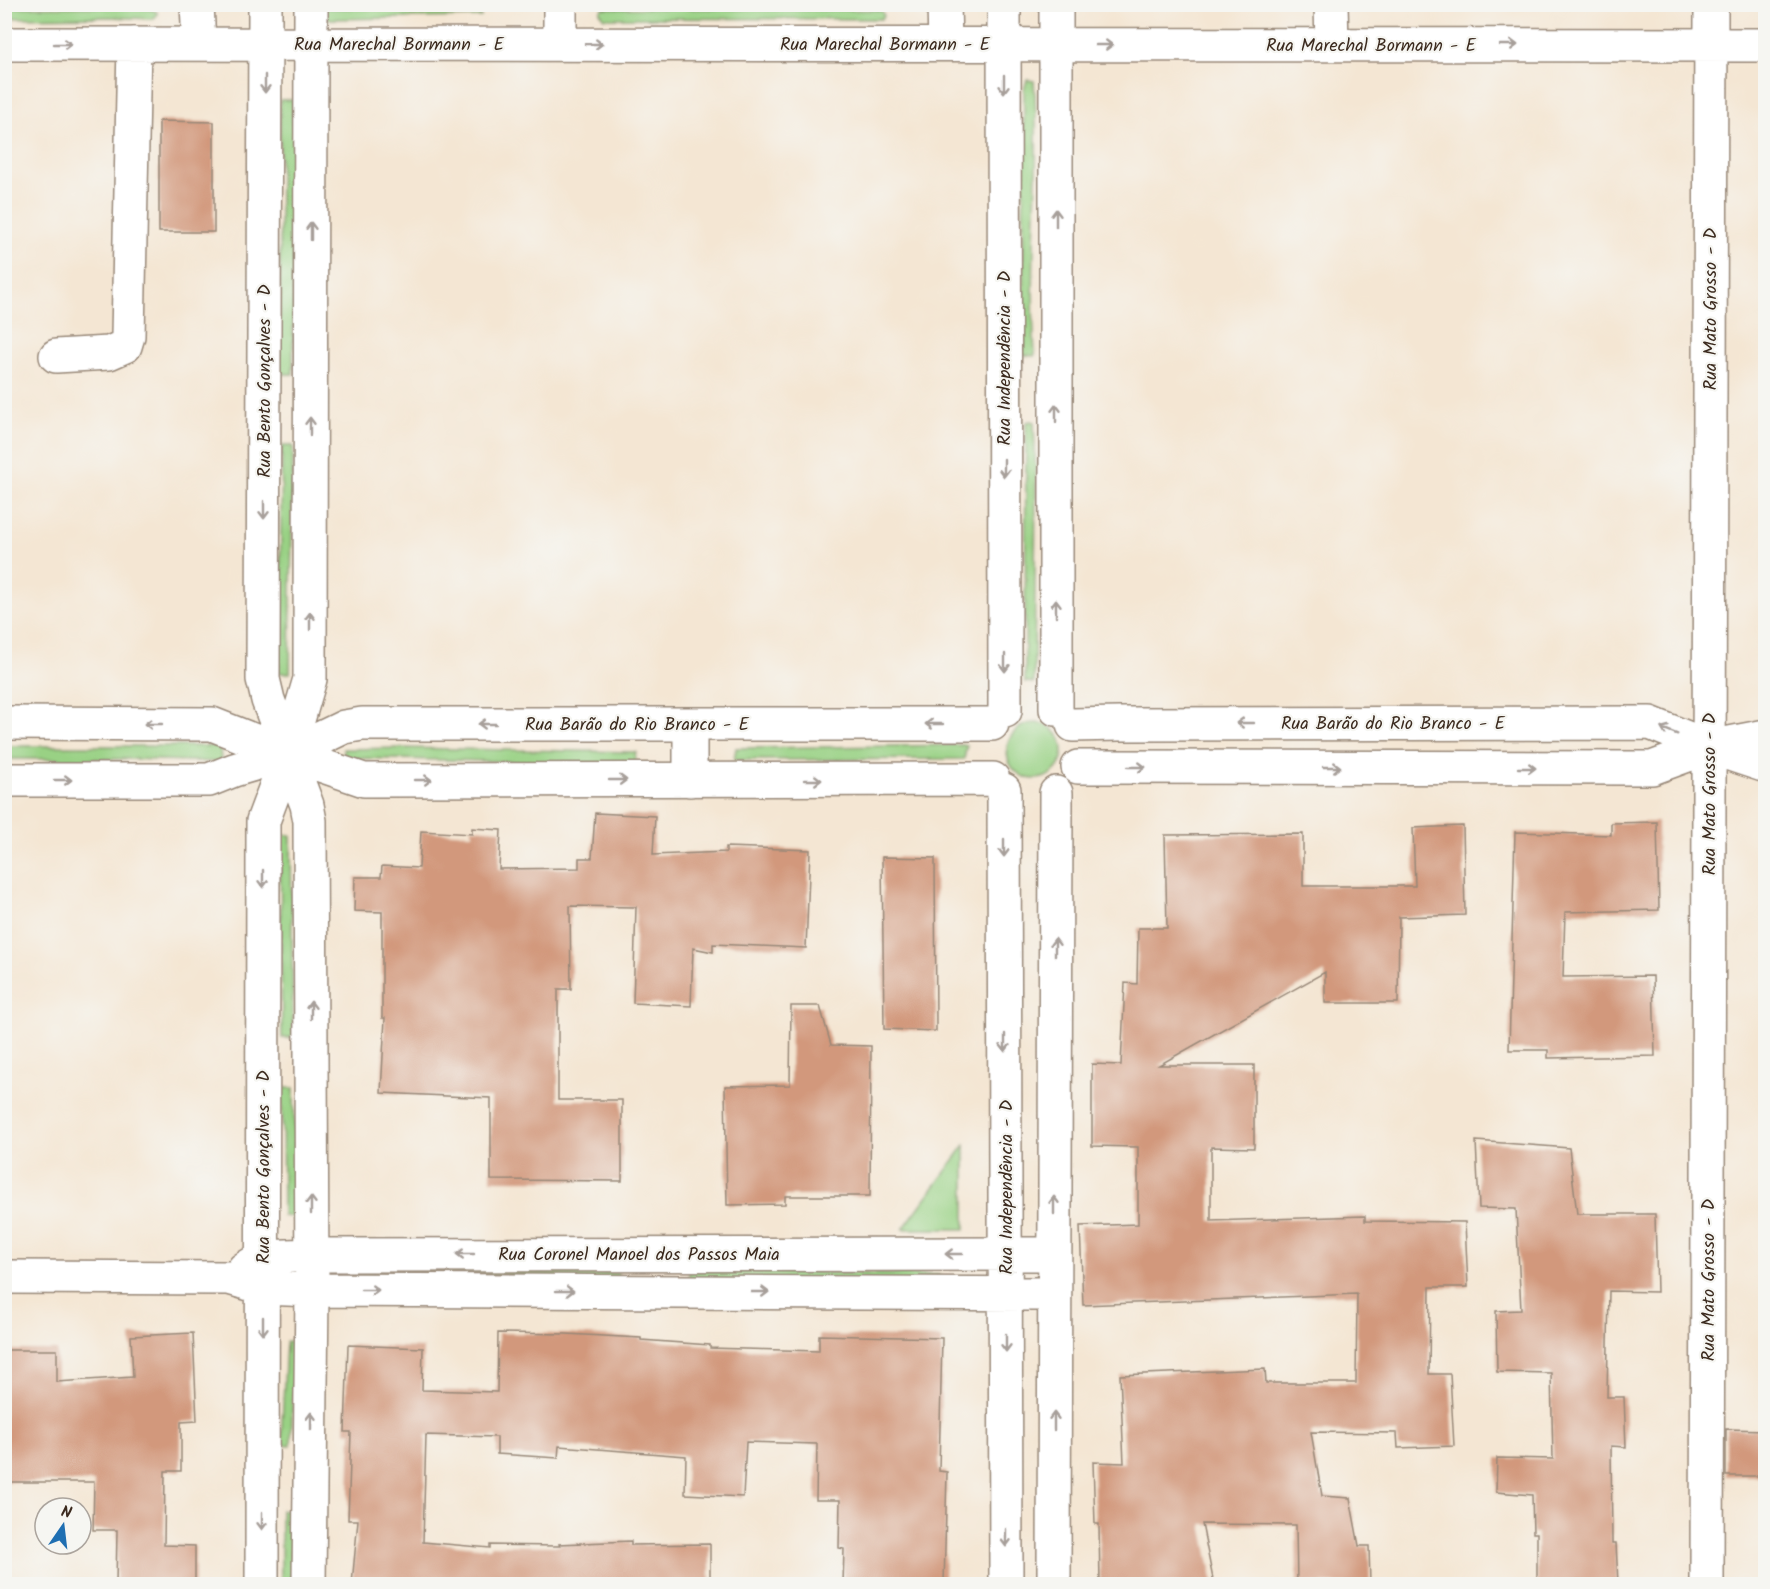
<svg xmlns="http://www.w3.org/2000/svg" width="1770" height="1589" viewBox="0 0 1770 1589" font-family="Kalam,sans-serif">
<style>
.green{fill:#99d184;stroke:#6a7e51;stroke-width:1.5}
.building{fill:#d2987b}
.lines{fill:none;stroke-linecap:round;stroke-linejoin:round}
.minor-casing{stroke:#988878;stroke-width:36}
.minor{stroke:#fff;stroke-width:33}
.oneway{stroke:#a79f9a}
.labels{text-anchor:middle;stroke-width:4.5;stroke-linejoin:round;paint-order:stroke}
.street-label{font-size:18px;fill:#3b2a1e;stroke:#f6f6f2}
</style>
<rect width="100%" height="100%" fill="#f6f6f2"/>
<filter id="ink" filterUnits="userSpaceOnUse"><feTurbulence type="fractalNoise" baseFrequency=".0167" numOctaves="2"/><feDisplacementMap in="SourceGraphic" scale="12" xChannelSelector="R" yChannelSelector="G"/><feConvolveMatrix kernelMatrix="1 2 1 2 8 2 1 2 1" color-interpolation-filters="sRGB"/></filter>
<filter id="wash" filterUnits="userSpaceOnUse"><feTurbulence type="fractalNoise" baseFrequency=".008" numOctaves="4" result="noise"/><feDisplacementMap in="SourceGraphic" scale="24" xChannelSelector="R" yChannelSelector="G"/><feGaussianBlur stdDeviation="1.35" result="paint"/><feColorMatrix in="noise" values="0 0 0 0 0 0 0 0 0 0 0 0 0 0 0 0 0 1.4 0 .05"/><feComposite in="paint" operator="in"/></filter>
<g filter="url(#wash)">
<rect width="100%" height="100%" fill="#f4e6d3"/>
<!-- green -->
<path class="green" d="M5,7H135L150,9L157,12V15L153,19L109,17L5,18Z
M323,8L475,9L480,10L481,17L331,19L321,17Z
M602,8L879,10L882,11L884,16L881,19L604,18L600,12Z
M1027,80L1034,81C1041,172 1029,263 1035,354L1034,356L1023,355L1024,89Z
M280,100H293V374H280Z
M1031,421L1034,422L1036,482L1034,683L1025,682L1026,422Z
M282,446H293L290,673H279Z
M1007 751a28 28 0 1 1 56 0a28 28 0 1 1-56 0Z
M967,745L964,759L734,760L736,748Z
M4,746H220L221,762L128,759H5Z
M400,748L636,752L634,764L344,758L343,749Z
M280,835H291L293,1038H282Z
M282,1088H294L296,1217L283,1216Z
M965,1145V1229H903Z
M357,1269L618,1273V1282L356,1279Z
M689,1270L939,1275V1286L689,1281Z
M286,1342H295L291,1445L281,1444Z
M281,1510H292V1584H281Z"/>
<g id="blocks">
<!-- building -->
<path class="building" d="M159,121L214,122V232H159Z
M595,813L655,816L653,855L726,852V847L810,850L806,948L713,944V952L693,948L691,1006L633,1003L636,907L570,906L571,989H558V1100H622V1181L491,1180V1098L381,1093L385,1018H382V912L354,911L355,877H381L382,866L419,868L421,831L472,834V828L501,830L499,869L579,868V858H592Z
M1657,822L1659,910L1565,912L1563,977L1653,976L1655,1056L1548,1058V1050H1509L1515,832L1611,835V823Z
M1463,826L1465,915L1399,917L1398,1003H1325V972L1159,1065H1254V1148L1211,1147V1221L1365,1216V1221L1465,1222L1468,1287H1430L1429,1374H1450L1454,1446L1398,1448L1397,1433L1311,1432L1322,1496L1350,1498L1359,1546H1369L1370,1584H1297L1296,1525L1202,1524L1214,1584H1100L1099,1524H1095L1093,1462L1124,1463L1120,1375L1265,1369L1266,1383H1356L1357,1294L1083,1305L1080,1226L1138,1224V1147L1092,1146V1064L1121,1065L1125,983L1137,984L1138,928H1167L1165,835L1303,834V886H1415L1413,828Z
M882,857L935,858L936,1031L884,1029Z
M791,1006H820L831,1045L871,1046L870,1196H785V1204L727,1205L725,1086L790,1085Z
M1476,1141L1569,1148L1577,1214H1655L1657,1292L1609,1291L1607,1397H1624L1626,1447L1611,1446L1612,1543H1616L1618,1584H1537V1533H1533L1532,1495L1496,1492L1497,1458L1553,1459L1551,1373L1497,1372L1496,1311L1521,1310L1516,1209L1479,1208Z
M193,1333L197,1421L181,1422V1471H165L164,1545L195,1546V1584H116L117,1530H93L94,1482H4V1350H57V1382L133,1377L131,1336Z
M498,1333L566,1334L641,1338V1340L710,1345V1348L819,1351V1335L942,1338L939,1471L947,1472L944,1584H843L844,1549L839,1548L840,1500H816L817,1444L746,1442L743,1497L685,1494L686,1456L559,1446L558,1458L497,1454V1437L426,1435L423,1542L490,1548V1545L560,1546L559,1544L631,1541V1545L710,1544V1584H352L358,1520H348L351,1432H345L348,1345L423,1348L422,1390L497,1392Z
M1726,1429L1766,1430V1476H1726Z"/>
</g>
</g>
<g filter="url(#ink)">
<use href="#blocks" fill-opacity="0" stroke="#988878" stroke-width="1.5"/>
<g class="lines">
<defs>
<path id="minor" d="M197,4L199,44
M560,4V44
M944,4L945,44
M1004,4L1005,711
M1056,4V709
M1331,4L1332,44
M4,44L1766,45
M56,356L109,353L125,346L128,336L134,44
M4,723L212,724L288,754L344,727L362,724H992
M1073,725L1119,724L1650,723L1709,747L1766,736
M1078,767L1652,768L1709,747L1766,766
M4,780H209L234,770L288,754L364,780L993,779
M690,780V724
M1004,790L1006,1584
M244,1269L263,1257L311,1255L1054,1254
M4,1277L229,1278L263,1288L312,1290L1054,1294
M262,1584L263,821L288,754L268,700L263,679L265,4
M309,1584L312,1290L310,821L307,805L288,754L310,679L311,4
M1054,1584L1056,793
M1707,1584L1711,4"/>
</defs>
<!-- minor casing -->
<use href="#minor" class="minor-casing"/>
<!-- minor -->
<use href="#minor" class="minor"/>
</g>
<!-- one-way arrows -->
<defs><path id="oneway-shaft" d="M-6 0H5M1.5-3L5.5 0L1.5 3" fill="none" stroke-width="1.6" stroke-linecap="round" stroke-linejoin="round" transform="scale(1.5)"/></defs>
<g class="oneway">
<use href="#oneway-shaft" transform="translate(63 44)"/>
<use href="#oneway-shaft" transform="translate(594 44)"/>
<use href="#oneway-shaft" transform="translate(1104 45)"/>
<use href="#oneway-shaft" transform="translate(1509 45)"/>
<use href="#oneway-shaft" transform="translate(265 84) rotate(90)"/>
<use href="#oneway-shaft" transform="translate(1004 84) rotate(90)"/>
<use href="#oneway-shaft" transform="translate(1056 218) rotate(-90)"/>
<use href="#oneway-shaft" transform="translate(311 231) rotate(-90)"/>
<use href="#oneway-shaft" transform="translate(1056 413) rotate(-90)"/>
<use href="#oneway-shaft" transform="translate(310 426) rotate(-90)"/>
<use href="#oneway-shaft" transform="translate(1004 468) rotate(90)"/>
<use href="#oneway-shaft" transform="translate(264 510) rotate(90)"/>
<use href="#oneway-shaft" transform="translate(1056 608) rotate(-90)"/>
<use href="#oneway-shaft" transform="translate(310 621) rotate(-90)"/>
<use href="#oneway-shaft" transform="translate(1005 663) rotate(90)"/>
<use href="#oneway-shaft" transform="translate(1245 723) rotate(180)"/>
<use href="#oneway-shaft" transform="translate(153 724) rotate(-180)"/>
<use href="#oneway-shaft" transform="translate(487 724) rotate(-180)"/>
<use href="#oneway-shaft" transform="translate(934 724) rotate(-180)"/>
<use href="#oneway-shaft" transform="translate(1669 731) rotate(-158)"/>
<use href="#oneway-shaft" transform="translate(1137 767)"/>
<use href="#oneway-shaft" transform="translate(1332 767)"/>
<use href="#oneway-shaft" transform="translate(1527 768)"/>
<use href="#oneway-shaft" transform="translate(63 780)"/>
<use href="#oneway-shaft" transform="translate(423 780)"/>
<use href="#oneway-shaft" transform="translate(618 780)"/>
<use href="#oneway-shaft" transform="translate(813 780)"/>
<use href="#oneway-shaft" transform="translate(1004 848) rotate(90)"/>
<use href="#oneway-shaft" transform="translate(263 879) rotate(90)"/>
<use href="#oneway-shaft" transform="translate(1055 947) rotate(-90)"/>
<use href="#oneway-shaft" transform="translate(311 1010) rotate(-90)"/>
<use href="#oneway-shaft" transform="translate(1005 1043) rotate(90)"/>
<use href="#oneway-shaft" transform="translate(311 1205) rotate(-90)"/>
<use href="#oneway-shaft" transform="translate(1054 1205) rotate(-90)"/>
<use href="#oneway-shaft" transform="translate(465 1254) rotate(180)"/>
<use href="#oneway-shaft" transform="translate(954 1254) rotate(180)"/>
<use href="#oneway-shaft" transform="translate(370 1290)"/>
<use href="#oneway-shaft" transform="translate(565 1291)"/>
<use href="#oneway-shaft" transform="translate(760 1292)"/>
<use href="#oneway-shaft" transform="translate(263 1326) rotate(90)"/>
<use href="#oneway-shaft" transform="translate(1006 1343) rotate(90)"/>
<use href="#oneway-shaft" transform="translate(311 1421) rotate(-90)"/>
<use href="#oneway-shaft" transform="translate(1054 1421) rotate(-90)"/>
<use href="#oneway-shaft" transform="translate(262 1521) rotate(90)"/>
<use href="#oneway-shaft" transform="translate(1006 1538) rotate(90)"/>
</g>
</g>
<g class="labels">
<!-- street labels -->
<g class="street-label">
<text x="399" y="50">Rua Marechal Bormann - E</text>
<text x="885" y="50">Rua Marechal Bormann - E</text>
<text x="1371" y="51">Rua Marechal Bormann - E</text>
<text transform="translate(1710 309) rotate(-90)" y="6">Rua Mato Grosso - D</text>
<text transform="translate(1004 358) rotate(-90)" y="6">Rua Independência - D</text>
<text transform="translate(264 381) rotate(-90)" y="6">Rua Bento Gonçalves - D</text>
<text x="1393" y="729">Rua Barão do Rio Branco - E</text>
<text x="637" y="730">Rua Barão do Rio Branco - E</text>
<text transform="translate(1709 794) rotate(-90)" y="6">Rua Mato Grosso - D</text>
<text transform="translate(263 1167) rotate(-90)" y="6">Rua Bento Gonçalves - D</text>
<text transform="translate(1006 1187) rotate(-90)" y="6">Rua Independência - D</text>
<text x="639" y="1260">Rua Coronel Manoel dos Passos Maia</text>
<text transform="translate(1708 1280) rotate(-90)" y="6">Rua Mato Grosso - D</text>
</g>
</g>
<!-- margin -->
<rect width="1770" height="1589" fill="none" stroke="#f6f6f2" stroke-width="24"/>
<!-- north arrow -->
<g transform="translate(63 1526) rotate(14)"><circle r="28" fill="#f6f6f2" stroke="#aba49d" stroke-width="1.5"/>
<path d="M0-4.5L10 22L0 15L-10 22Z" fill="#1f6fb2"/>
<text y="-9" font-size="16" font-weight="bold" text-anchor="middle" fill="#3b2a1e">N</text>
</g>
</svg>
